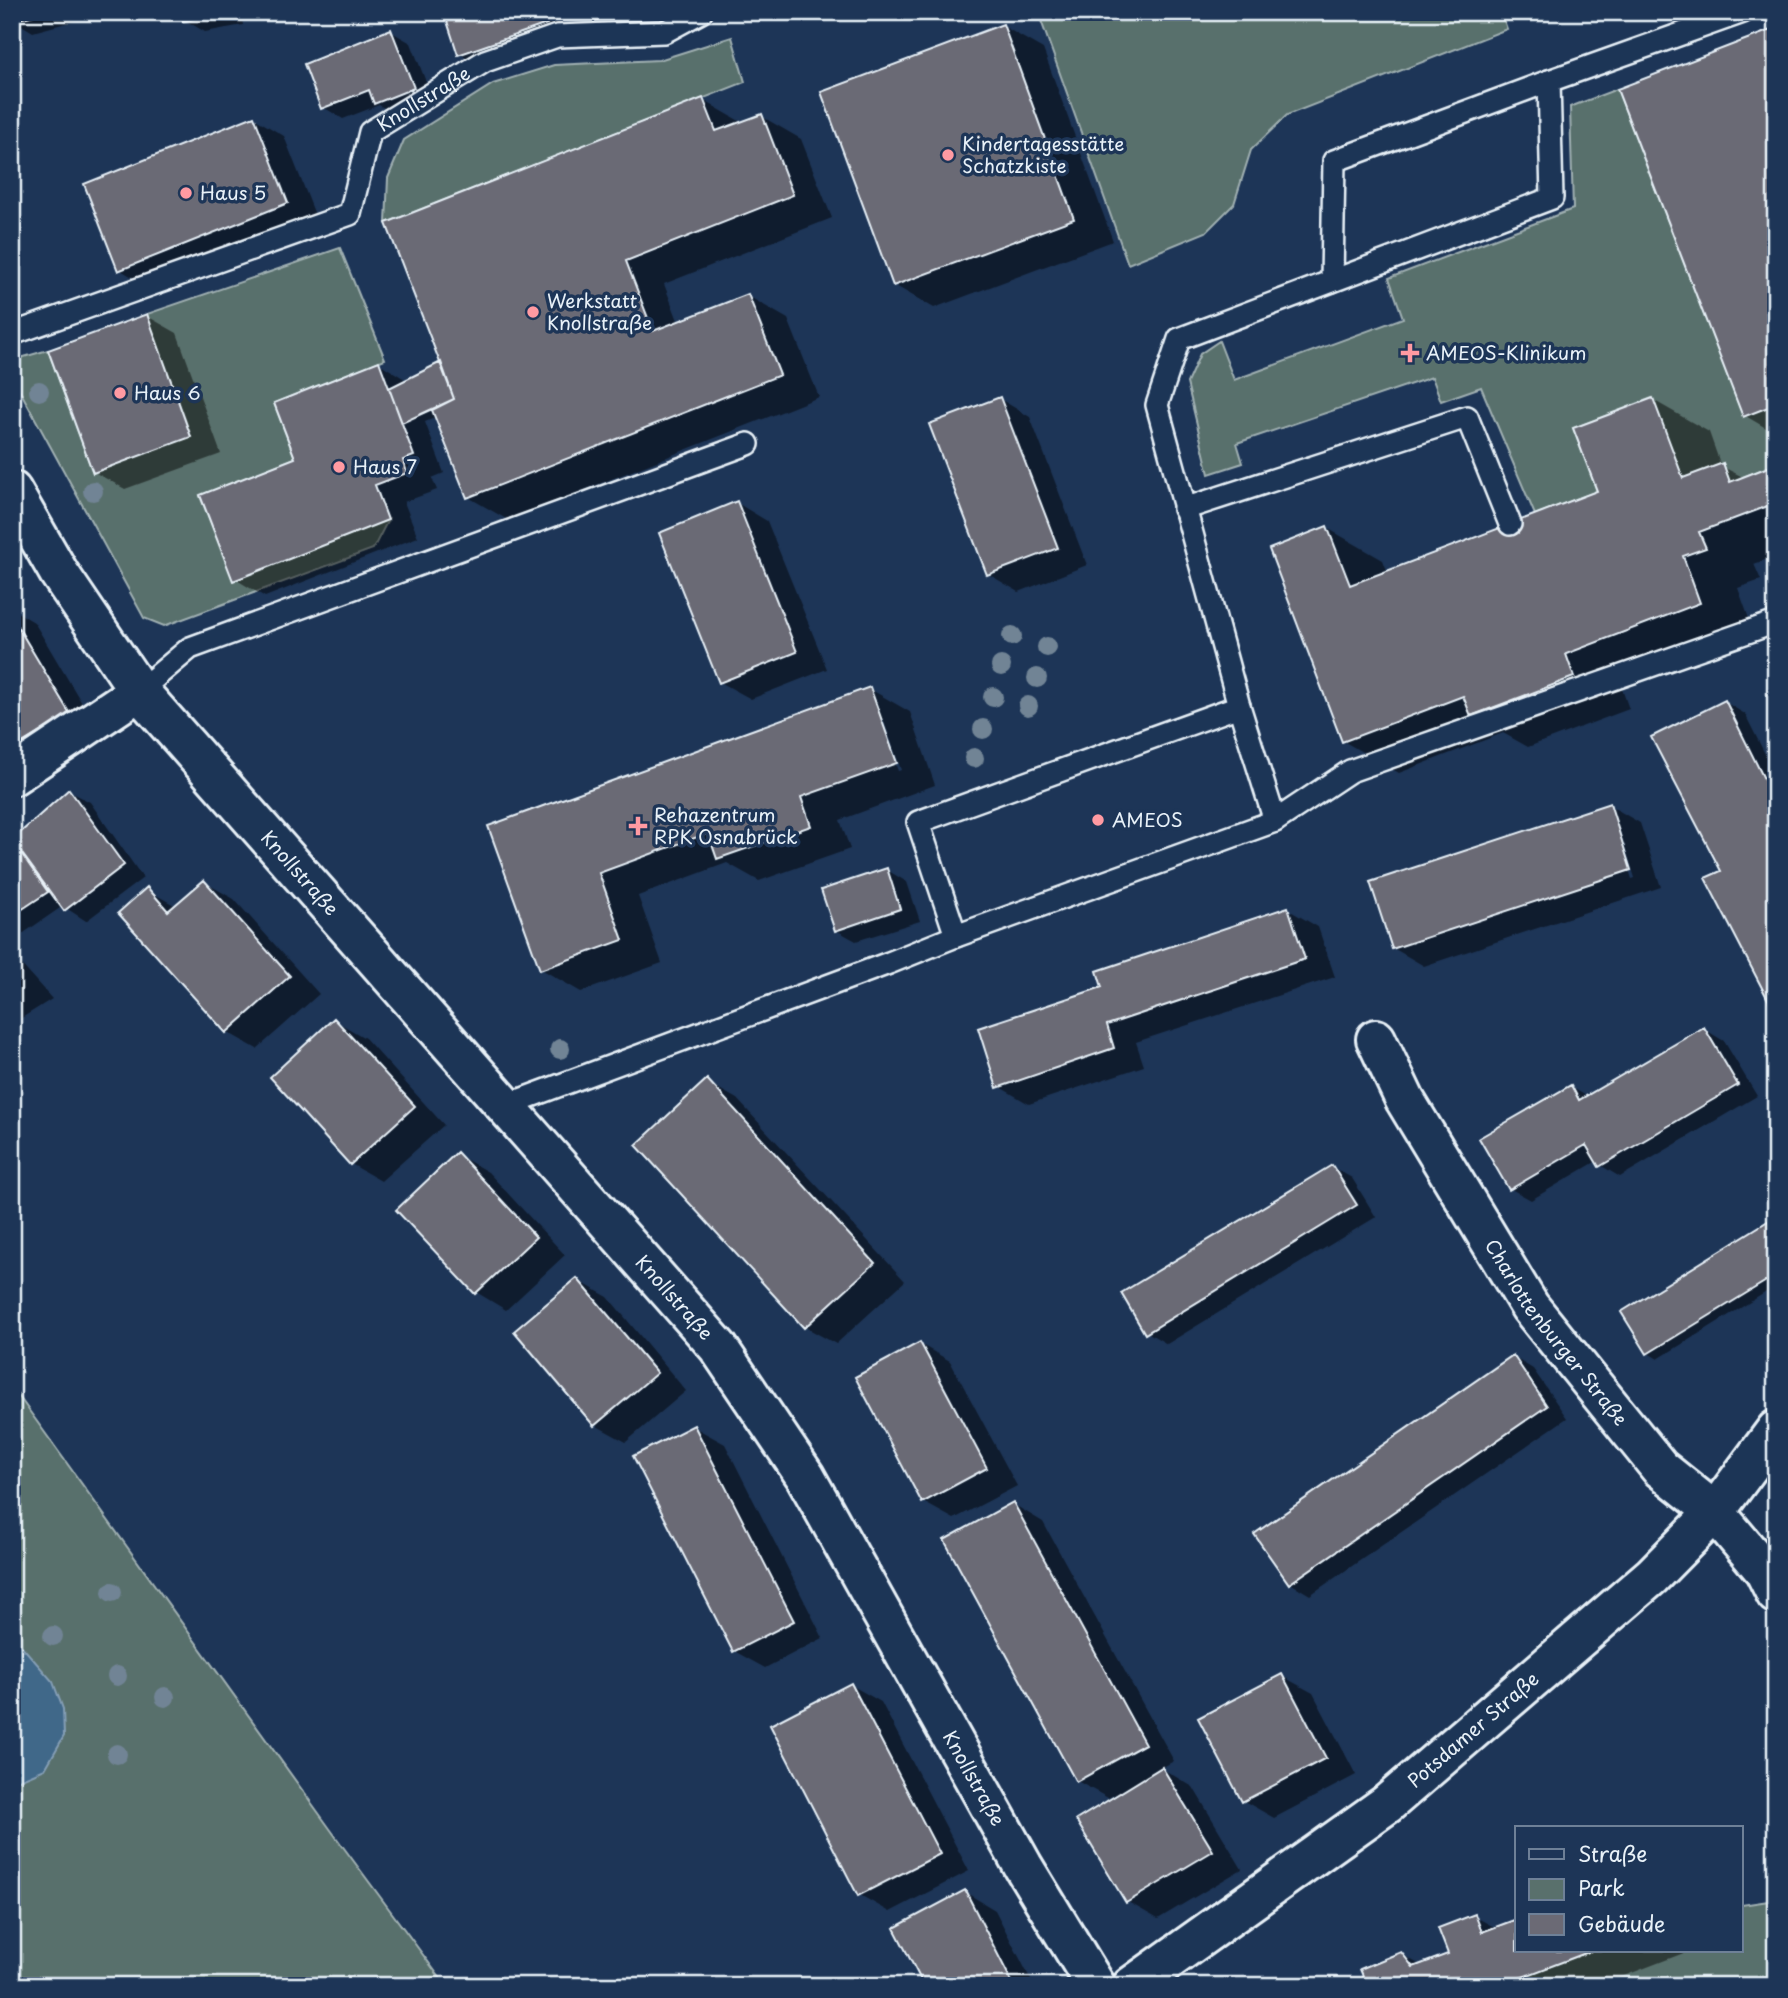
<svg xmlns="http://www.w3.org/2000/svg" width="1788" height="1998" viewBox="0 0 1788 1998" font-family="'Playpen Sans',sans-serif">
<style>
.green{fill:#59706c;stroke:#a0b0b2;stroke-width:2}
.water{fill:#416789;stroke:#849eb5;stroke-width:2}
.shadow{fill:#0007;fill-rule:evenodd}
.building{fill:#6b6a75;stroke:#e8f1f8;stroke-width:2}
.lines{fill:none;stroke-linecap:round;stroke-linejoin:round}
.service-casing{stroke:#e8f1f8;stroke-width:26}
.minor-casing{stroke:#e8f1f8;stroke-width:44}
.tertiary-casing{stroke:#e8f1f8;stroke-width:44}
.service{stroke:#1d3557;stroke-width:21}
.minor{stroke:#1d3557;stroke-width:38}
.tertiary{stroke:#1d3557;stroke-width:38}
.tree{fill:#718495}
.poi-dot{fill:#ff9aa2;stroke:#1d3557;stroke-width:2.5}
.labels{text-anchor:middle;stroke-width:7;stroke-linejoin:round;paint-order:stroke}
.street-label{font-size:19px;fill:#e8f1f8;stroke:#1d3557}
.poi-label{font-size:19px;fill:#e8f1f8;stroke:#1d3557;text-anchor:start}
</style>
<rect width="100%" height="100%" fill="#1d3557"/>
<filter id="ink" filterUnits="userSpaceOnUse"><feTurbulence type="fractalNoise" baseFrequency=".0143" numOctaves="2"/><feDisplacementMap in="SourceGraphic" scale="14" xChannelSelector="R" yChannelSelector="G"/><feConvolveMatrix kernelMatrix="1 2 1 2 8 2 1 2 1" color-interpolation-filters="sRGB"/></filter>
<g filter="url(#ink)">
<!-- green -->
<path class="green" d="M1038,12H1501L1507,29L1287,115L1251,150L1234,204L1206,232L1128,264Z
M732,37L745,82L386,223L388,178L404,140L493,84L554,65L659,60Z
M1617,89L1743,416L1776,404V464L1730,482L1723,463L1683,478L1652,398L1573,428L1597,491L1535,515L1481,387L1441,401L1432,377L1237,443L1243,463L1209,474L1187,383L1200,354L1219,341L1234,380L1403,318L1389,278L1573,209L1570,107Z
M340,248L385,359L274,403L295,458L200,496L234,580L388,520L373,549L164,626L144,618L13,378L20,358L48,350L93,473L191,436L147,314Z
M12,1387L341,1844L446,1986H12Z
M1776,1900V1986H1499L1591,1951H1741V1905Z"/>
<!-- water -->
<path class="water" d="M12,1635L53,1682L63,1709L64,1736L45,1769L12,1783Z"/>
<!-- shadow -->
<path class="shadow" d="M12,12H107L33,32L13,20Z
M184,12H241L243,25L205,32L185,20Z
M468,12H558L567,35L480,66L460,54Z
M1003,26L1043,49L1113,241L934,308L894,285Z
M1776,30V434L1744,415Z
M390,31L411,43L433,100L396,115L379,105L343,119L323,107Z
M703,100L743,123L761,116L801,139L832,218L664,284L679,323L748,296L788,319L819,397L508,520L468,497L437,417L425,422L444,473L432,478L437,490L404,502L418,537L265,597L235,579L297,459L379,363L408,381L442,364Z
M254,118L284,136L317,220L149,287L119,269Z
M12,167L18,181L12,183Z
M147,316L177,333L221,454L125,489L94,472Z
M1000,399L1030,417L1087,565L1019,592L988,574Z
M1653,400L1709,432L1721,466L1745,478L1776,466V556L1754,564L1761,580L1738,588L1755,635L1621,686L1629,709L1528,747L1503,733L1399,773L1343,741L1327,528L1383,560L1388,573L1599,492Z
M737,503L767,521L827,669L751,699L720,682Z
M12,609L34,622L99,732L12,784Z
M870,689L910,712L935,785L840,820L850,849L759,881L727,863L638,896L662,963L581,992L541,969L490,827ZM880,719H883L901,770L898,771Z
M1725,702L1745,714L1776,776V1011L1723,872Z
M69,791L90,802L143,878L86,921L63,906L12,941V842Z
M1609,805L1640,823L1661,887L1424,966L1393,948ZM1616,828H1619L1635,878L1632,879Z
M887,870L907,882L920,921L856,941L836,930Z
M204,882L234,899L319,994L257,1049L227,1032L147,890L176,906Z
M1287,909L1318,927L1335,977L1136,1042L1144,1066L1029,1104L998,1086L1104,988Z
M12,954L52,999L12,1024Z
M334,1020L365,1038L444,1125L381,1181L351,1164Z
M1704,1029L1724,1041L1757,1096L1620,1177L1600,1165L1597,1161L1531,1200L1511,1189L1571,1087L1588,1097Z
M707,1082L737,1099L905,1281L836,1344L805,1327L638,1145Z
M458,1155L488,1172L565,1255L506,1310L476,1292Z
M1332,1167L1352,1178L1376,1217L1167,1344L1147,1332Z
M1776,1218V1286L1658,1359L1648,1353Z
M577,1280L608,1297L686,1391L626,1442L595,1425Z
M920,1344L950,1361L1017,1486L954,1519L923,1502Z
M1513,1357L1533,1369L1567,1418L1310,1595L1290,1583Z
M694,1427L725,1444L823,1638L765,1668L734,1651Z
M1013,1504L1043,1522L1174,1761L1161,1768L1193,1787L1242,1869L1158,1919L1128,1902L1116,1794L1108,1798L1077,1781Z
M1282,1676L1313,1693L1356,1775L1274,1818L1244,1801Z
M851,1685L881,1702L969,1871L890,1912L860,1895Z
M965,1892L995,1910L1034,1986H926Z
M1474,1916L1496,1928L1517,1951H1689L1598,1986H1369L1401,1954L1422,1966L1450,1955Z"/>
<!-- building -->
<path class="building" d="M12,12H45L12,21Z
M182,12H223L224,14L183,21Z
M463,12H543L547,24L458,55L446,18Z
M1003,24L1074,219L893,286L821,92Z
M1776,28V404L1743,417L1617,89Z
M391,29L414,88L374,104L369,90L321,109L304,64Z
M703,98L716,131L762,114L793,195L626,261L653,331L748,294L780,375L467,498L432,410L454,399L386,223Z
M254,116L288,203L118,271L84,184Z
M147,314L191,437L93,473L48,350Z
M379,361L414,456L403,460L407,473L375,485L388,520L233,581L200,495L295,458L274,403Z
M441,362L454,399L402,423L389,388Z
M1000,397L1058,548L987,575L929,424Z
M1653,398L1683,478L1723,463L1730,482L1776,464V503L1699,532L1706,548L1683,556L1700,603L1566,654L1574,677L1471,716L1463,696L1342,742L1269,549L1327,526L1350,585L1597,491L1573,428Z
M737,501L797,652L719,683L659,533Z
M12,617L70,714L12,749Z
M870,687L897,763L801,797L811,826L717,859L708,833L599,873L623,940L540,970L488,826Z
M1725,700L1776,803V1015L1705,878L1721,871L1651,737Z
M69,789L124,865L64,911L12,840Z
M1610,803L1631,870L1392,949L1370,882Z
M12,840L48,892L12,916Z
M887,868L900,909L835,931L821,890Z
M204,880L290,976L226,1033L118,913L147,887L168,911Z
M1288,907L1305,959L1107,1025L1114,1048L997,1088L978,1028L1102,987L1097,971Z
M334,1018L415,1106L350,1165L270,1077Z
M1704,1027L1738,1085L1599,1167L1586,1145L1509,1190L1479,1138L1571,1085L1579,1100Z
M707,1079L875,1263L804,1328L636,1145Z
M457,1152L536,1237L475,1294L396,1210Z
M1332,1165L1357,1205L1145,1334L1121,1293Z
M1776,1216V1275L1647,1354L1621,1312Z
M577,1278L657,1373L594,1426L514,1331Z
M920,1342L987,1468L922,1503L855,1377Z
M1513,1355L1547,1406L1289,1584L1254,1534Z
M694,1425L794,1621L733,1652L633,1456Z
M1013,1502L1145,1744L1076,1782L944,1540Z
M1282,1674L1326,1758L1242,1802L1198,1718Z
M851,1683L940,1854L858,1896L770,1725Z
M1162,1767L1213,1851L1126,1903L1076,1820Z
M965,1890L1014,1986H924L894,1928Z
M1475,1914L1482,1932L1517,1919V1951H1591L1499,1986H1367L1360,1969L1401,1952L1413,1967L1448,1954L1438,1928Z"/>
<g class="lines">
<defs>
<g id="service">
<path d="M1332,281L1334,161L1549,81L1743,12"/>
<path id="s1" d="M12,334L350,214L370,132L485,61L557,36L664,32L701,12"/>
<path d="M1184,509L1467,417L1510,524"/>
<path d="M139,691L190,648L748,444"/>
<path d="M1275,821L1239,706L1157,405L1179,339L1552,198L1549,81"/>
<path d="M956,936L918,822L1239,706"/>
<path d="M504,1106L889,963L956,936L1275,821L1350,771L1776,622"/>
</g>
<g id="minor">
<path d="M12,776L139,691"/>
<path id="s2" d="M1376,1039L1405,1100L1530,1307L1660,1468L1715,1512L1764,1570L1776,1594"/>
<path id="s3" d="M1132,1986L1387,1804L1652,1576L1715,1512L1776,1430"/>
</g>
<g id="tertiary">
<path id="s4" d="M12,491L59,573L139,691L718,1347L805,1476L1023,1866L1096,1986"/>
</g>
</defs>
<!-- service casing -->
<use href="#service" class="service-casing"/>
<!-- minor casing -->
<use href="#minor" class="minor-casing"/>
<!-- tertiary casing -->
<use href="#tertiary" class="tertiary-casing"/>
<!-- service -->
<use href="#service" class="service"/>
<!-- minor -->
<use href="#minor" class="minor"/>
<!-- tertiary -->
<use href="#tertiary" class="tertiary"/>
</g>
<!-- trees -->
<g class="tree">
<circle cx="39" cy="391" r="10"/>
<circle cx="93" cy="491" r="10"/>
<circle cx="1012" cy="636" r="10"/>
<circle cx="1047" cy="647" r="10"/>
<circle cx="1001" cy="666" r="10"/>
<circle cx="1037" cy="678" r="10"/>
<circle cx="993" cy="697" r="10"/>
<circle cx="1028" cy="706" r="10"/>
<circle cx="983" cy="729" r="10"/>
<circle cx="974" cy="758" r="10"/>
<circle cx="560" cy="1049" r="10"/>
<circle cx="112" cy="1592" r="10"/>
<circle cx="53" cy="1636" r="10"/>
<circle cx="117" cy="1676" r="10"/>
<circle cx="165" cy="1697" r="10"/>
<circle cx="117" cy="1754" r="10"/>
</g>
</g>
<!-- markers -->
<g class="poi-dot">
<circle cx="948" cy="155" r="7"/>
<circle cx="186" cy="193" r="7"/>
<circle cx="533" cy="312" r="7"/>
<path d="M1406.5 342.5h7v7h7v7h-7v7h-7v-7h-7v-7h7z"/>
<circle cx="120" cy="393" r="7"/>
<circle cx="339" cy="467" r="7"/>
<circle cx="1098" cy="820" r="7"/>
<path d="M634.5 815.5h7v7h7v7h-7v7h-7v-7h-7v-7h7z"/>
</g>
<g class="labels">
<!-- street labels -->
<g class="street-label">
<text dy="7" stroke="none"><textPath href="#s1" startOffset="506">Knollstraße</textPath></text>
<text dy="7" stroke="none"><textPath href="#s4" startOffset="480">Knollstraße</textPath></text>
<text dy="7" stroke="none"><textPath href="#s4" startOffset="1046">Knollstraße</textPath></text>
<text dy="7" stroke="none"><textPath href="#s2" startOffset="345">Charlottenburger Straße</textPath></text>
<text dy="7" stroke="none"><textPath href="#s3" startOffset="427">Potsdamer Straße</textPath></text>
<text dy="7" stroke="none"><textPath href="#s4" startOffset="1614">Knollstraße</textPath></text>
</g>
<!-- poi labels -->
<g class="poi-label">
<text x="962" y="151">Kindertagesstätte<tspan x="962" dy="22">Schatzkiste</tspan></text>
<text x="200" y="200">Haus 5</text>
<text x="547" y="308">Werkstatt<tspan x="547" dy="22">Knollstraße</tspan></text>
<text x="1426" y="360">AMEOS-Klinikum</text>
<text x="134" y="400">Haus 6</text>
<text x="353" y="474">Haus 7</text>
<text x="654" y="822">Rehazentrum<tspan x="654" dy="22">RPK Osnabrück</tspan></text>
<text x="1112" y="827">AMEOS</text>
</g>
</g>
<!-- margin -->
<rect width="1788" height="1998" fill="none" stroke="#1d3557" stroke-width="42"/>
<rect x="21" y="21" width="1746" height="1956" fill="none" stroke="#e8f1f8" stroke-width="2.5" filter="url(#ink)"/>
<!-- legend -->
<rect x="1515" y="1826" width="228" height="126" fill="#1d3557" stroke="#6e8097" stroke-width="2"/>
<rect x="1529" y="1849" width="35" height="10" fill="#1d3557" stroke="#6e8097" stroke-width="2"/>
<text x="1578" y="1862" font-size="21" fill="#e8f1f8">Straße</text>
<rect x="1529" y="1879" width="35" height="21" fill="#59706c" stroke="#6e8097" stroke-width="2"/>
<text x="1578" y="1896" font-size="21" fill="#e8f1f8">Park</text>
<rect x="1529" y="1914" width="35" height="21" fill="#6b6a75" stroke="#6e8097" stroke-width="2"/>
<text x="1578" y="1932" font-size="21" fill="#e8f1f8">Gebäude</text>
</svg>
